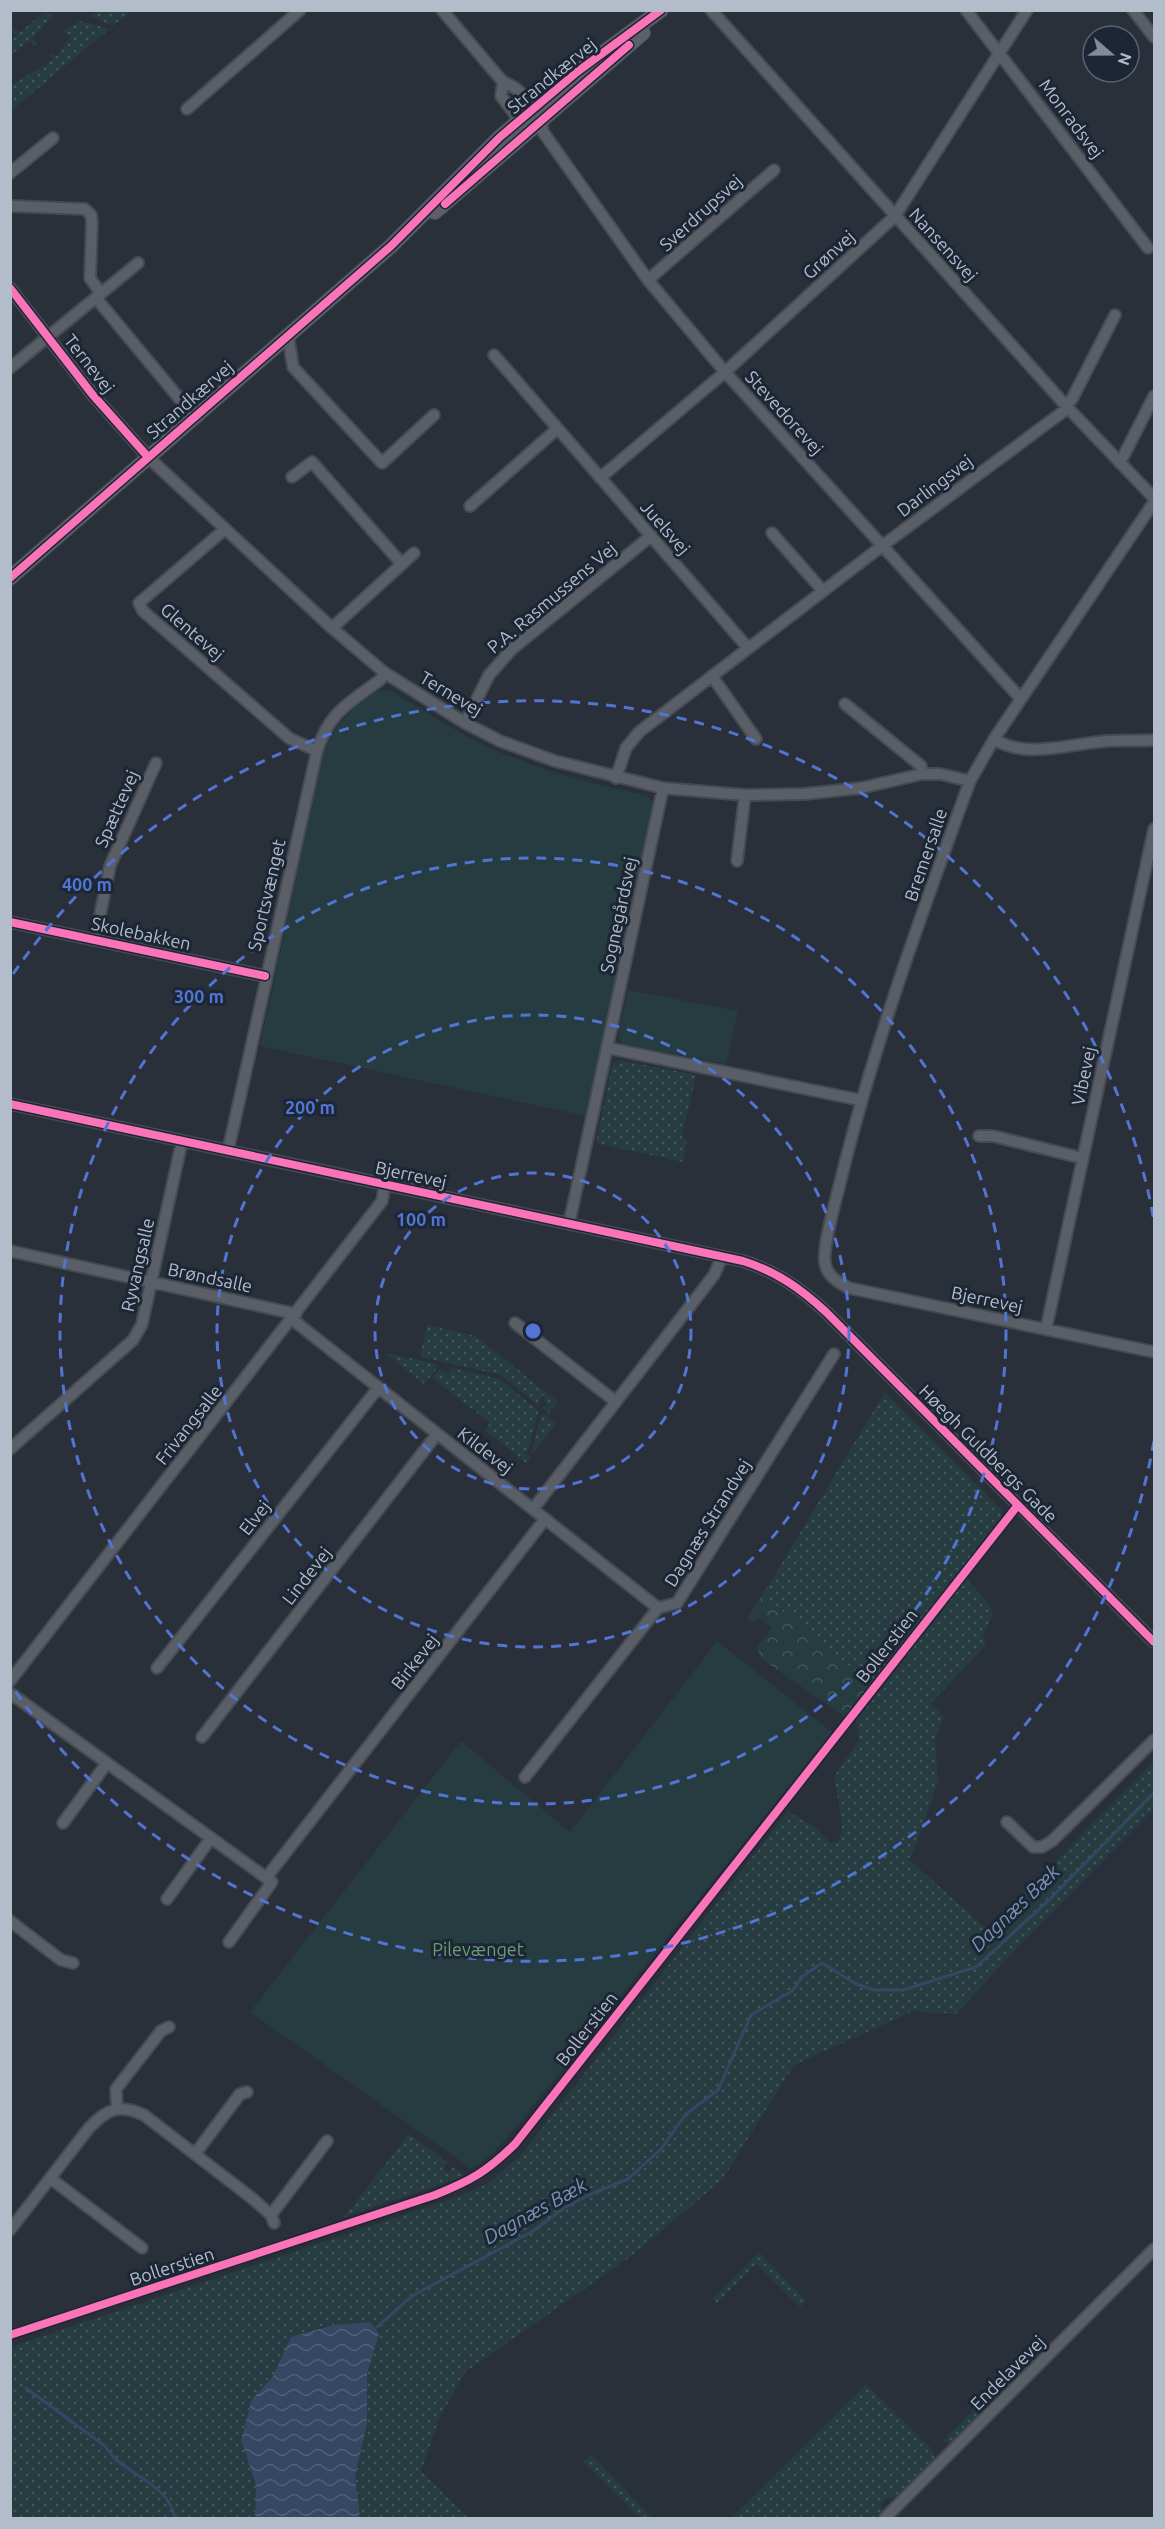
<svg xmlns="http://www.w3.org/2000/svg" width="1165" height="2529" viewBox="0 0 1165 2529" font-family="Ubuntu,sans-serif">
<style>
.grass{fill:url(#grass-dots)}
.forest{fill:url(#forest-crowns)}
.garden{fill:#263c40}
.water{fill:url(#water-waves)}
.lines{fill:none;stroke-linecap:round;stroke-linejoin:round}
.stream{stroke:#344864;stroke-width:3}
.minor-casing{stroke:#464b52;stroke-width:14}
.major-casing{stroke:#474d56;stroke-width:16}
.minor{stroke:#5a5f67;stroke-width:10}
.major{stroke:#5c6169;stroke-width:14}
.cycleway-casing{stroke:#1c2635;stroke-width:11}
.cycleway{stroke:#fb73b8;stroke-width:8}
.ring{fill:none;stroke:#5274d3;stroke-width:3;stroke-dasharray:10 8}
.labels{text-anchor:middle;stroke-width:6;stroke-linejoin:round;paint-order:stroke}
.street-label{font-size:18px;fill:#b3bccb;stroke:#1c2635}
.park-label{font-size:18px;fill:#689d75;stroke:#1c2635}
.water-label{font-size:20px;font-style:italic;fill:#7992b4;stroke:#1c2635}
.centre{fill:#5274d3;stroke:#1c2635;stroke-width:3}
.ring-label{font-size:18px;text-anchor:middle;font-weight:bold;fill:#5274d3;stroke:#1c2635;stroke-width:6;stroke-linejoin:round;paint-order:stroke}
</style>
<defs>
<pattern id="grass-dots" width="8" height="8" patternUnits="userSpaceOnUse" patternTransform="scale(1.5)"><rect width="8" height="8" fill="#263c40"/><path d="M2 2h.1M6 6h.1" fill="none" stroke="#43565a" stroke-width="1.8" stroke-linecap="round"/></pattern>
<pattern id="forest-crowns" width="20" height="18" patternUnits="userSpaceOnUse" patternTransform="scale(1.5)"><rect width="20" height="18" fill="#263c40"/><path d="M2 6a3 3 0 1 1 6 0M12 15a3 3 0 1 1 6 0" fill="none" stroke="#43565a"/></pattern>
<pattern id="water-waves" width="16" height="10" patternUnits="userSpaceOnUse" patternTransform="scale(1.5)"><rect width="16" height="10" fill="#344864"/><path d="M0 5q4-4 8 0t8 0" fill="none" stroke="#4f6079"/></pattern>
</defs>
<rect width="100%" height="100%" fill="#29303a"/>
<!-- grass -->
<path class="grass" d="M46,11H49L54,24L49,20L33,38L38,45L35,46L30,41L11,55V42L15,36L11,31L14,28L19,33Z
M99,11V10L132,11L113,26L89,16Z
M81,21L109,29L11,111V85L53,60L49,53L57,56L70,36L63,31Z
M619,1060L696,1075L682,1137L687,1141L683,1162L596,1143L612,1065Z
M427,1325L476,1336L558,1402L549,1413L554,1418L543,1409L544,1406L546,1408L544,1394L538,1402L540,1407L501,1375L420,1357Z
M387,1353L436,1364L438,1367L424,1384L386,1354Z
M451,1367L499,1379L539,1411L527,1454L531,1457L526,1463L485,1430L490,1423L432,1378L440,1368L449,1375Z
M885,1392L1003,1511L1001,1518L871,1684L769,1600L768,1586Z
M542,1413L556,1424L533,1453L531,1451Z
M967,1579L990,1605L993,1613L983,1636L986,1645L931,1703L944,1717L935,1738L938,1780L913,1853L908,1859L988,1930L1154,1762V1809L1017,1948L956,2014L913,2011L794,2065L722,2180L634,2254L464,2373L439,2420L421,2471L468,2518H360L355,2477L367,2423V2374L379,2334L370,2322L291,2337L272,2378L253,2399L241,2440L256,2485L255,2518H11L10,2347L460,2196L488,2183L521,2155L788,1811L817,1829L830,1843L838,1842L842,1830L835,1779L837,1772L859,1740L856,1721Z
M409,2134L447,2162L443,2168L448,2173L453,2167L465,2176L344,2217Z
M759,2252L806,2301L800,2307L756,2264L717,2303L712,2299Z
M1008,2375L1009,2380L1007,2389L952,2443L942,2442Z
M866,2384L933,2450L935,2460L896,2498H888L881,2504L882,2511L875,2518H731Z
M591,2455L653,2518H640L583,2462Z"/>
<!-- forest -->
<path class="forest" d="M768,1586L769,1600L871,1684L845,1717L762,1659L757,1648L772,1628L758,1617L753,1623L747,1618Z"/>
<!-- garden -->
<path class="garden" d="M379,690L391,691C433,717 475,744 522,761C563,777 605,786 647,796L653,803L586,1116L260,1046L323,755C335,722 351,709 379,690Z
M628,990L738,1011L726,1064L623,1044L618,1036Z
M717,1641L832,1732L512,2132L492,2154L472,2169L250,2012L461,1741L570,1832Z"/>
<!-- water -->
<path class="water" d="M370,2322L379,2334L367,2374V2423L355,2477L360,2518H255L256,2485L241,2440L252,2399L272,2378L291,2337L334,2325Z"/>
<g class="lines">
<!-- stream -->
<path class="stream" d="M376,2328L412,2296L533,2231L564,2208L591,2194L628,2179L661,2149L686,2114L718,2090L751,2015L792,1991L803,1976L822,1963L856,1984L874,1990H903L976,1967L1048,1901L1154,1793
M26,2388L105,2446C122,2475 168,2481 175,2518"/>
<defs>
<path id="minor" d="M442,10L503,82C522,88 540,112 543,132L648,280L725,372L1021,699
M711,10L1068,408L1154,498
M966,10L1148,248
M1133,10L1154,37
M503,82L501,96L523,125
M187,109L300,10
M10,173L53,138
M10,206L85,209L91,215L92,222L90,278L101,294
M648,280L774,170
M10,288L92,394L150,459L332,628L385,673L465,723L500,741L555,761L663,788L745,795L804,794L861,788L922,774H940L970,781
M96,298L183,403
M288,335L293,367L382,463L434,415
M494,355L748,648
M10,368L138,263
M1066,405L1072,399L1115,315
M1120,463L1154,396
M292,477L312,462L401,563
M600,478L725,372L895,216L1027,10
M1154,502L994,739L970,781C922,912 874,1044 841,1179C837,1197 822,1246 825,1263C827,1276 839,1283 849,1288L1154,1352
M470,506L557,429
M224,530L139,603L143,611L289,738L317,751
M772,533L823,591
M332,628L414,553
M712,676L756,739
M845,704L921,766L922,774
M465,723L489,675L512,649L651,536
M994,739C1027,760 1072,743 1108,741C1123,740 1139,741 1154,740
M616,778L626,748L639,732L882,546L1068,408
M737,861L745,795
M10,922L265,976
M95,940L110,866L156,763
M608,1048L860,1100
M10,1104L743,1261C777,1272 800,1288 826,1312L1154,1642
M979,1136H993L1082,1158
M228,1151L317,751C329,712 349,703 380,680L385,673
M569,1224L663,788
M10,1251L296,1314
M293,1320L658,1608
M515,1323L616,1402
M1046,1329L1154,829
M10,1449L133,1340L142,1324L182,1141
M533,1509L714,1275L722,1257
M157,1668L378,1388
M10,1681L382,1201L385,1185
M10,1693L272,1882L229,1942
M202,1737L437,1434
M525,1777L658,1608L677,1603L834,1354
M1007,1822L1033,1847H1042L1052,1841L1154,1740
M63,1823L107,1763
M266,1878L545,1519
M167,1899L211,1838
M10,1921L61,1960L73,1963
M117,2108L116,2089L161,2031L169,2027
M195,2154L240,2094L247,2092
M50,2178L142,2248
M271,2215L327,2141
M10,2230L89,2128C108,2108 119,2104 144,2115L253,2199L271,2215L274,2223
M885,2518L1154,2249"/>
<path id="major" d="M435,212L643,33
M10,578L391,246L500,137L577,72L661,10"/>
</defs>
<!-- minor casing -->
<use href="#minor" class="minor-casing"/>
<!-- major casing -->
<use href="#major" class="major-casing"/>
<!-- minor -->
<use href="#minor" class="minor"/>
<!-- major -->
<use href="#major" class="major"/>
<defs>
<path id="cycleway" d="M445,204L629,45
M10,288L92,394L148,457
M10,578L391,246L500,137L577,72L661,10
M10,922L265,976
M10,1104L743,1261C777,1272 800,1288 826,1312L1154,1642
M10,2335L435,2195C472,2180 486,2172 515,2144L1018,1505"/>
</defs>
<!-- cycleway casing -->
<use href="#cycleway" class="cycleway-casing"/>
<!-- cycleway -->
<use href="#cycleway" class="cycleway"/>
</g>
<!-- distance rings -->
<g class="ring">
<circle cx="533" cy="1331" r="158"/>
<circle cx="533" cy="1331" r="316"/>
<circle cx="533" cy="1331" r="473"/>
<path d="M1154 1441A631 631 0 0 1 13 1688M13 974A631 631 0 0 1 1154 1221"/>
</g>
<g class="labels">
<!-- street labels -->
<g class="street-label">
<text transform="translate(552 76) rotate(-39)" y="6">Strandkærvej</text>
<text transform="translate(1071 119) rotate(53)" y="6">Monradsvej</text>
<text transform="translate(701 213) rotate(-42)" y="6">Sverdrupsvej</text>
<text transform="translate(943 245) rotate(48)" y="6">Nansensvej</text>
<text transform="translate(829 255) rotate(-42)" y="6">Grønvej</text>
<text transform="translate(89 364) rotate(52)" y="6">Ternevej</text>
<text transform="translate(190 400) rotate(-41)" y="6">Strandkærvej</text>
<text transform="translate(784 413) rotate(48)" y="6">Stevedorevej</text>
<text transform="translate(935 486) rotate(-37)" y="6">Darlingsvej</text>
<text transform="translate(665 528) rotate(49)" y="6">Juelsvej</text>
<text transform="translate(552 598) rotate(-40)" y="6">P.A. Rasmussens Vej</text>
<text transform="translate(192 632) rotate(41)" y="6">Glentevej</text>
<text transform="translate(451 694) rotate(31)" y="6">Ternevej</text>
<text transform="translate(117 809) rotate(-66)" y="6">Spættevej</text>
<text transform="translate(926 855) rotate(-71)" y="6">Bremersalle</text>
<text transform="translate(267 895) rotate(-77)" y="6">Sportsvænget</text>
<text transform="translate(619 915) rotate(-78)" y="6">Sognegårdsvej</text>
<text transform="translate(141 934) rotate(12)" y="6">Skolebakken</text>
<text transform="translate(1084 1076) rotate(-78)" y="6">Vibevej</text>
<text transform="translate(411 1175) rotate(12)" y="6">Bjerrevej</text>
<text transform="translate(138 1265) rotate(-77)" y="6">Ryvangsalle</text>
<text transform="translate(210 1278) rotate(12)" y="6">Brøndsalle</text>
<text transform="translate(987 1300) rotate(12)" y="6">Bjerrevej</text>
<text transform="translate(189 1425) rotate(-52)" y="6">Frivangsalle</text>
<text transform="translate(485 1451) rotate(38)" y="6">Kildevej</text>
<text transform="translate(988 1454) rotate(45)" y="6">Høegh Guldbergs Gade</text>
<text transform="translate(255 1518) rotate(-52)" y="6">Elvej</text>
<text transform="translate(708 1523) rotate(-58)" y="6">Dagnæs Strandvej</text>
<text transform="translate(307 1576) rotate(-52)" y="6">Lindevej</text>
<text transform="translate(887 1646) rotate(-52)" y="6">Bollerstien</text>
<text transform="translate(415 1662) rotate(-52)" y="6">Birkevej</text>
<text transform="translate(587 2029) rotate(-52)" y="6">Bollerstien</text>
<text transform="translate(172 2267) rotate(-18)" y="6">Bollerstien</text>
<text transform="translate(1008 2373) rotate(-45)" y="6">Endelavevej</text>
</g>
<!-- park labels -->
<g class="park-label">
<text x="478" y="1956">Pilevænget</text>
</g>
<!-- water labels -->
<g class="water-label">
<text transform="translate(1015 1908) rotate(-44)" y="7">Dagnæs Bæk</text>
<text transform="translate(535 2211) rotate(-29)" y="7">Dagnæs Bæk</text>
</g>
</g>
<circle cx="533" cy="1331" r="9" class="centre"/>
<g class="ring-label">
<text x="87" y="891">400 m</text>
<text x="199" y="1003">300 m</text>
<text x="310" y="1114">200 m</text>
<text x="421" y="1226">100 m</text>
</g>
<!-- border -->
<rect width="1165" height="2529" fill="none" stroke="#b3bccb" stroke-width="24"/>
<!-- north arrow -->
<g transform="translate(1111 54) rotate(110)"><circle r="28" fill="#1c2635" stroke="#586271" stroke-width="1.5"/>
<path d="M0-4.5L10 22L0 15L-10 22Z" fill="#838b98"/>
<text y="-9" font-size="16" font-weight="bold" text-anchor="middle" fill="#b3bccb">N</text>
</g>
</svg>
